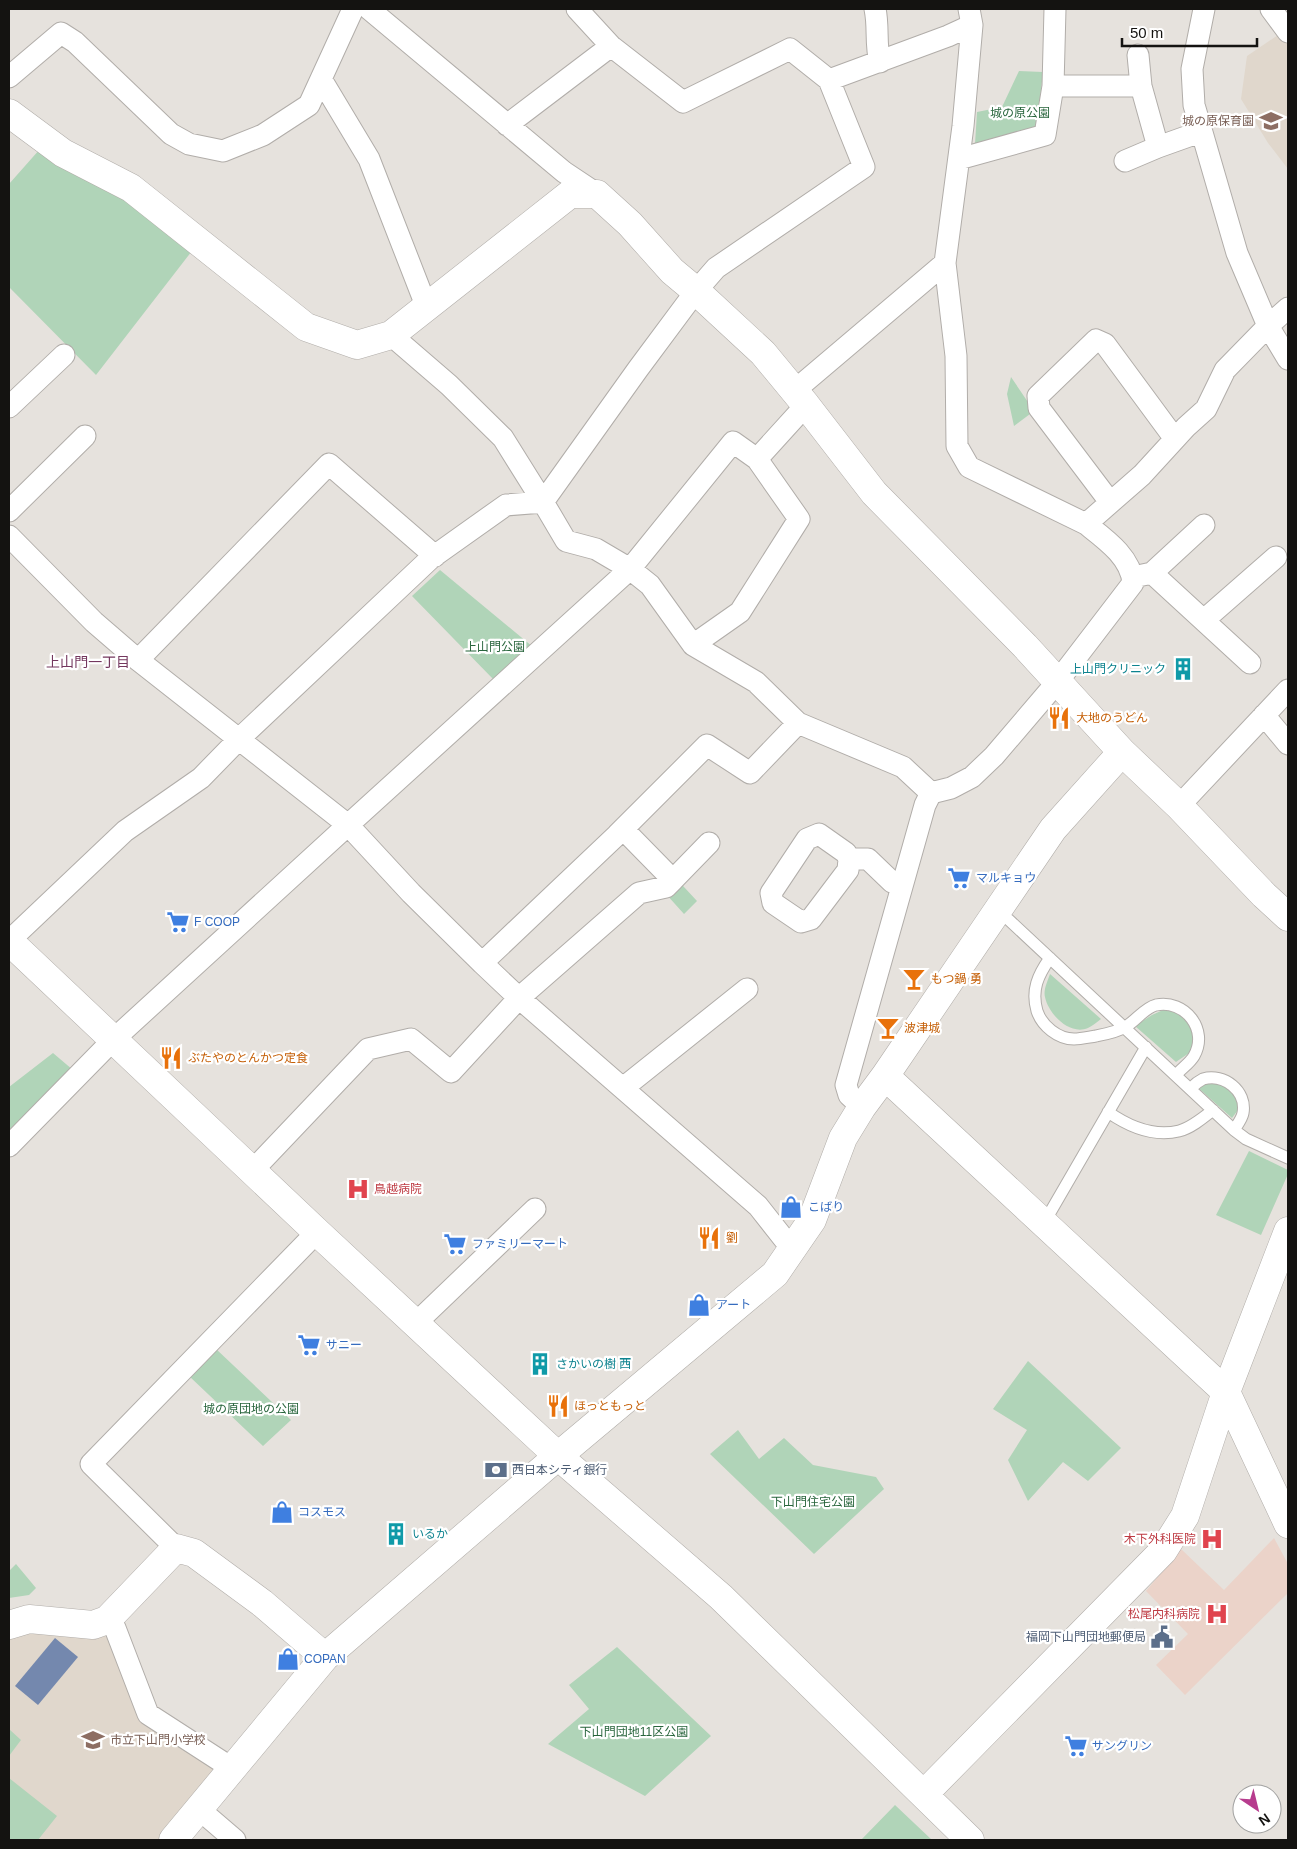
<svg xmlns="http://www.w3.org/2000/svg" width="1297" height="1849" viewBox="0 0 1297 1849" font-family="Helvetica,'Noto Sans JP',sans-serif">
<style>
.built{fill:#e0d7cc}
.medical{fill:#ebd3c9}
.green{fill:#b0d4b8}
.water{fill:#7488ae}
.lines{fill:none;stroke-linecap:round;stroke-linejoin:round}
.service-casing{stroke:#b1ada9;stroke-width:13}
.minor-casing{stroke:#b1ada9;stroke-width:23}
.tertiary-casing{stroke:#b1ada9;stroke-width:29}
.service{stroke:#fff;stroke-width:11}
.minor{stroke:#fff;stroke-width:21}
.tertiary{stroke:#fff;stroke-width:28}
.labels{text-anchor:middle;stroke-width:4.5;stroke-linejoin:round;paint-order:stroke}
.park-label{font-size:12px;fill:#28653c;stroke:#fff}
.education-label{font-size:12px;fill:#785e54;stroke:#fff;text-anchor:end}
.culture-label{font-size:12px;fill:#0d838f;stroke:#fff;text-anchor:start}
.food-label{font-size:12px;fill:#c56008;stroke:#fff;text-anchor:start}
.shop-label{font-size:12px;fill:#366cbe;stroke:#fff;text-anchor:start}
.health-label{font-size:12px;fill:#be3a42;stroke:#fff;text-anchor:end}
.service-label{font-size:12px;fill:#4e5e75;stroke:#fff;text-anchor:start}
.neighbourhood-label{font-size:14px;fill:#74375e;stroke:#fff}
</style>
<rect width="100%" height="100%" fill="#e6e2dd"/>
<!-- built -->
<path class="built" d="M1281,33L1288,42V169L1268,143L1241,99L1247,56Z
M18,1631L107,1635L141,1718L212,1762L216,1772L161,1840H9V1634Z"/>
<!-- medical -->
<path class="medical" d="M1274,1538L1288,1564V1593L1185,1695L1156,1665L1188,1634L1146,1591L1181,1549L1224,1590Z"/>
<!-- green -->
<path class="green" d="M1019,71L1043,72L1037,127L975,144L977,112L1002,107Z
M40,149L136,205L195,247L96,375L9,287V184Z
M1011,377L1034,411L1014,426L1007,394Z
M440,570L533,647L494,680L412,596Z
M671,873L697,901L684,914L657,884Z
M1050,974L1101,1019C1097,1022 1092,1026 1088,1028C1069,1036 1048,1013 1045,997C1043,990 1048,980 1050,974Z
M1163,1010C1167,1010 1171,1010 1175,1011C1191,1018 1202,1038 1189,1053C1185,1056 1180,1059 1176,1062L1135,1026L1152,1015Z
M53,1053L73,1070L9,1130V1087Z
M1205,1082L1223,1083L1238,1092V1110L1232,1118L1195,1085Z
M1249,1151L1288,1170V1174L1261,1235L1216,1215Z
M215,1348L291,1420L263,1446L189,1376Z
M1028,1361L1121,1448L1088,1481L1063,1462L1028,1501L1008,1460L1027,1430L993,1409Z
M738,1430L759,1459L784,1438L813,1465L876,1477L884,1489L814,1554L710,1454Z
M16,1564L36,1588L29,1595L9,1598V1571Z
M617,1647L711,1736L645,1796L548,1744L589,1709L569,1685Z
M9,1729L21,1740L9,1756Z
M9,1778L57,1816L38,1840H9Z
M895,1805L932,1840H861Z"/>
<!-- water -->
<path class="water" d="M55,1638L78,1657L38,1705L15,1686Z"/>
<g class="lines">
<defs>
<path id="service" d="M996,911L1009,920L1234,1130L1246,1139L1288,1158
M1050,958C1038,975 1031,990 1037,1011C1042,1026 1058,1039 1074,1039C1081,1039 1089,1037 1096,1036C1106,1034 1117,1032 1125,1027C1136,1021 1144,1008 1156,1005C1185,999 1209,1030 1194,1056C1190,1063 1181,1069 1176,1075
M1191,1088C1194,1085 1199,1081 1203,1079C1224,1073 1247,1091 1243,1113C1242,1119 1237,1125 1234,1130
M1108,1112C1128,1126 1154,1137 1179,1131C1191,1128 1203,1118 1213,1110
M1044,1223L1146,1047"/>
<path id="minor" d="M369,9L564,172L597,194
M577,9L611,46L683,102L790,49L829,80L948,36L972,25
M875,9C879,27 875,44 880,62
M969,9L972,25L963,126L945,263L956,356L957,446L969,467L1086,524
M1055,9L1053,86H1141L1158,147L1200,132
M1204,9L1192,69L1194,105L1237,253L1268,326L1288,359
M1271,9L1288,32
M1138,55L1141,86
M9,77L61,33L75,42L171,134L189,144L223,151L263,135L309,105L353,9
M321,79L369,159L427,308
M507,125L611,46
M959,159L1045,135L1054,80
M1125,161L1158,147
M794,391L945,263
M9,407L64,355
M1110,502L1039,408L1038,396L1096,340L1105,344L1175,439
M9,511L85,436
M9,536L94,622L138,660L348,825L630,569L596,549L566,541L543,502L638,369L696,291L716,268L864,167L829,80
M1152,573L1250,663
M1138,576L1152,573L1204,525
M1204,620L1276,557
M693,645L650,585L630,569L733,442L757,459
M138,660L329,464L435,556
M1264,715L1288,744
M798,723L903,767L931,793
M931,793L951,788L972,777L994,756L1058,681L1133,583C1131,557 1105,539 1086,524L1142,475L1186,427L1206,409L1225,370L1268,326L1288,308
M1179,806L1288,690
M849,859L846,853L819,834L807,839L771,893L773,903L801,922L811,919L848,870L849,859H868L892,882L901,885
M673,880L709,843
M9,941L125,831L201,778L238,740L430,559L506,505L543,502L503,438L449,385L391,335
M482,963L519,998L758,1206L784,1239L795,1246
M623,1088L747,989
M862,1107L849,1095L846,1085L925,805L931,793
M9,1146L113,1040L348,825L411,893L482,963L617,835L707,745L750,773L798,723L756,682L693,645L740,612L799,519L757,459L806,405
M253,1170L368,1049L411,1039L451,1072L519,998L639,893L666,887L673,880L623,829
M416,1323L535,1209
M176,1548L91,1464L317,1232
M107,1620L115,1628L148,1714L233,1769
M200,1810L235,1840"/>
<path id="tertiary" d="M9,113L63,153L131,188L306,327L357,345L391,335L570,194H597L630,224L672,271L696,291L763,353L806,405L874,493L1025,646L1122,752L1179,806L1264,895L1288,917
M9,941L317,1232L558,1456L721,1597L970,1840
M885,1076L1226,1392L1288,1524
M9,1625L29,1619L93,1625L107,1620L176,1548L194,1553L262,1603L325,1657
M924,1794L1163,1551L1185,1516L1226,1392L1288,1231
M173,1840L325,1657L558,1456L775,1274L812,1220L843,1138L862,1107L885,1076L1053,829L1122,752"/>
</defs>
<!-- service casing -->
<use href="#service" class="service-casing"/>
<!-- minor casing -->
<use href="#minor" class="minor-casing"/>
<!-- tertiary casing -->
<use href="#tertiary" class="tertiary-casing"/>
<!-- service -->
<use href="#service" class="service"/>
<!-- minor -->
<use href="#minor" class="minor"/>
<!-- tertiary -->
<use href="#tertiary" class="tertiary"/>
</g>
<!-- icons -->
<defs>
<symbol id="school-bare" viewBox="-9 -9 18 18"><path d="M0-5L7-2L0 1L-7-2ZM-4 1L0 2.5L4 1V4Q0 6-4 4Z" fill="#8d6e63" stroke="#fff" stroke-width="2.5" paint-order="stroke"/></symbol>
<symbol id="building-bare" viewBox="-9 -9 18 18"><path d="M-4-6H4V6H1V3H-1V6H-4ZM-2.5-4.3h1.7v1.8h-1.7ZM.8-4.3h1.7v1.8H.8ZM-2.5-1h1.7V.8h-1.7ZM.8-1h1.7V.8H.8Z" fill="#0f9aa8" stroke="#fff" stroke-width="2.5" paint-order="stroke"/></symbol>
<symbol id="restaurant-bare" viewBox="-9 -9 18 18"><path d="M-5-6h1v4h1v-4h1v4h1v-4h1v5L-1.5 .5V6h-2V.5L-5-1ZM5-6V6H3V1.5H1.5Q1.5-4 5-6Z" fill="#e8710a" stroke="#fff" stroke-width="2.5" paint-order="stroke"/></symbol>
<symbol id="supermarket-bare" viewBox="-9 -9 18 18"><path d="M-6-5.5h2.5l.6 2H6L4.5 2H-2.5L-4.4-4H-6ZM-1.5 3.2a1.3 1.3 0 1 0 .1 0ZM3 3.2a1.3 1.3 0 1 0 .1 0Z" fill="#3f7fe0" stroke="#fff" stroke-width="2.5" paint-order="stroke"/></symbol>
<symbol id="bar-bare" viewBox="-9 -9 18 18"><path d="M-6-5H6L.8 .8V4.5H3.5V6h-7V4.5H-.8V.8Z" fill="#e8710a" stroke="#fff" stroke-width="2.5" paint-order="stroke"/></symbol>
<symbol id="hospital-bare" viewBox="-9 -9 18 18"><path d="M-5-5h3v3.5h4V-5h3V5h-3V1.5h-4V5h-3Z" fill="#e0444e" stroke="#fff" stroke-width="2.5" paint-order="stroke"/></symbol>
<symbol id="shop-bare" viewBox="-9 -9 18 18"><path d="M-5-2.5h2.3a2.7 3.5 0 0 1 5.4 0H5L5.5 6h-11ZM-1.5-2.5h3a1.5 2.3 0 0 0-3 0Z" fill="#3f7fe0" stroke="#fff" stroke-width="2.5" paint-order="stroke"/></symbol>
<symbol id="bank-bare" viewBox="-9 -9 18 18"><path d="M-6-4H6V4H-6ZM0-2.3a2.3 2.3 0 1 0 0 4.6a2.3 2.3 0 1 0 0-4.6Z" fill="#5c6f8a" stroke="#fff" stroke-width="2.5" paint-order="stroke"/></symbol>
<symbol id="civic-bare" viewBox="-9 -9 18 18"><path d="M-.6-6.5H3V-4.5H.6V-3L4-1V1h2V6H-6V1h2V-1L-.6-3ZM-1.2 2.5V6h2.4V2.5Z" fill="#5c6f8a" stroke="#fff" stroke-width="2.5" paint-order="stroke"/></symbol>
</defs>
<g fill-rule="evenodd">
<use href="#school-bare" x="1255" y="105" width="32" height="32"/>
<use href="#building-bare" x="1167" y="653" width="32" height="32"/>
<use href="#restaurant-bare" x="1043" y="702" width="32" height="32"/>
<use href="#supermarket-bare" x="943" y="862" width="32" height="32"/>
<use href="#supermarket-bare" x="162" y="906" width="32" height="32"/>
<use href="#bar-bare" x="898" y="963" width="32" height="32"/>
<use href="#bar-bare" x="872" y="1012" width="32" height="32"/>
<use href="#restaurant-bare" x="155" y="1042" width="32" height="32"/>
<use href="#hospital-bare" x="342" y="1173" width="32" height="32"/>
<use href="#shop-bare" x="775" y="1191" width="32" height="32"/>
<use href="#restaurant-bare" x="693" y="1222" width="32" height="32"/>
<use href="#supermarket-bare" x="439" y="1228" width="32" height="32"/>
<use href="#shop-bare" x="683" y="1289" width="32" height="32"/>
<use href="#supermarket-bare" x="293" y="1329" width="32" height="32"/>
<use href="#building-bare" x="524" y="1348" width="32" height="32"/>
<use href="#restaurant-bare" x="542" y="1390" width="32" height="32"/>
<use href="#bank-bare" x="480" y="1454" width="32" height="32"/>
<use href="#shop-bare" x="266" y="1496" width="32" height="32"/>
<use href="#building-bare" x="380" y="1518" width="32" height="32"/>
<use href="#hospital-bare" x="1196" y="1523" width="32" height="32"/>
<use href="#hospital-bare" x="1201" y="1598" width="32" height="32"/>
<use href="#civic-bare" x="1146" y="1621" width="32" height="32"/>
<use href="#shop-bare" x="272" y="1643" width="32" height="32"/>
<use href="#school-bare" x="77" y="1724" width="32" height="32"/>
<use href="#supermarket-bare" x="1060" y="1730" width="32" height="32"/>
</g>
<g class="labels">
<!-- park labels -->
<g class="park-label">
<text x="1020" y="117">城の原公園</text>
<text x="495" y="651">上山門公園</text>
<text x="251" y="1413">城の原団地の公園</text>
<text x="813" y="1506">下山門住宅公園</text>
<text x="634" y="1736">下山門団地11区公園</text>
</g>
<!-- education labels -->
<g class="education-label">
<text x="1254" y="125">城の原保育園</text>
<text x="110" y="1744" text-anchor="start">市立下山門小学校</text>
</g>
<!-- culture labels -->
<g class="culture-label">
<text x="1166" y="673" text-anchor="end">上山門クリニック</text>
<text x="556" y="1368">さかいの樹 西</text>
<text x="412" y="1538">いるか</text>
</g>
<!-- food labels -->
<g class="food-label">
<text x="1076" y="722">大地のうどん</text>
<text x="931" y="983">もつ鍋 勇</text>
<text x="904" y="1032">波津城</text>
<text x="188" y="1062">ぶたやのとんかつ定食</text>
<text x="726" y="1242">劉</text>
<text x="574" y="1410">ほっともっと</text>
</g>
<!-- shop labels -->
<g class="shop-label">
<text x="976" y="882">マルキョウ</text>
<text x="194" y="926">F COOP</text>
<text x="808" y="1211">こばり</text>
<text x="472" y="1248">ファミリーマート</text>
<text x="716" y="1309">アート</text>
<text x="326" y="1349">サニー</text>
<text x="298" y="1516">コスモス</text>
<text x="304" y="1663">COPAN</text>
<text x="1092" y="1750">サングリン</text>
</g>
<!-- health labels -->
<g class="health-label">
<text x="374" y="1193" text-anchor="start">鳥越病院</text>
<text x="1196" y="1543">木下外科医院</text>
<text x="1200" y="1618">松尾内科病院</text>
</g>
<!-- service labels -->
<g class="service-label">
<text x="512" y="1474">西日本シティ銀行</text>
<text x="1146" y="1641" text-anchor="end">福岡下山門団地郵便局</text>
</g>
<!-- neighbourhood labels -->
<g class="neighbourhood-label">
<text x="88" y="667">上山門一丁目</text>
</g>
</g>
<!-- border -->
<rect width="1297" height="1849" fill="none" stroke="#141311" stroke-width="20"/>
<!-- north arrow -->
<g transform="translate(1257 1809) rotate(145)"><circle r="24" fill="#ffffff" stroke="#a1a1a0"/>
<path d="M0-4L9 19L0 12L-9 19Z" fill="#b73c8e"/>
<text y="-8" font-size="14" font-weight="bold" text-anchor="middle" fill="#141311">N</text>
</g>
<!-- scale -->
<path d="M1122 38v8h135v-8" fill="none" stroke="#141311" stroke-width="2.5"/>
<text x="1130" y="38" font-size="15" fill="#141311" stroke="#ffffff" stroke-width="4" paint-order="stroke">50 m</text>
</svg>
